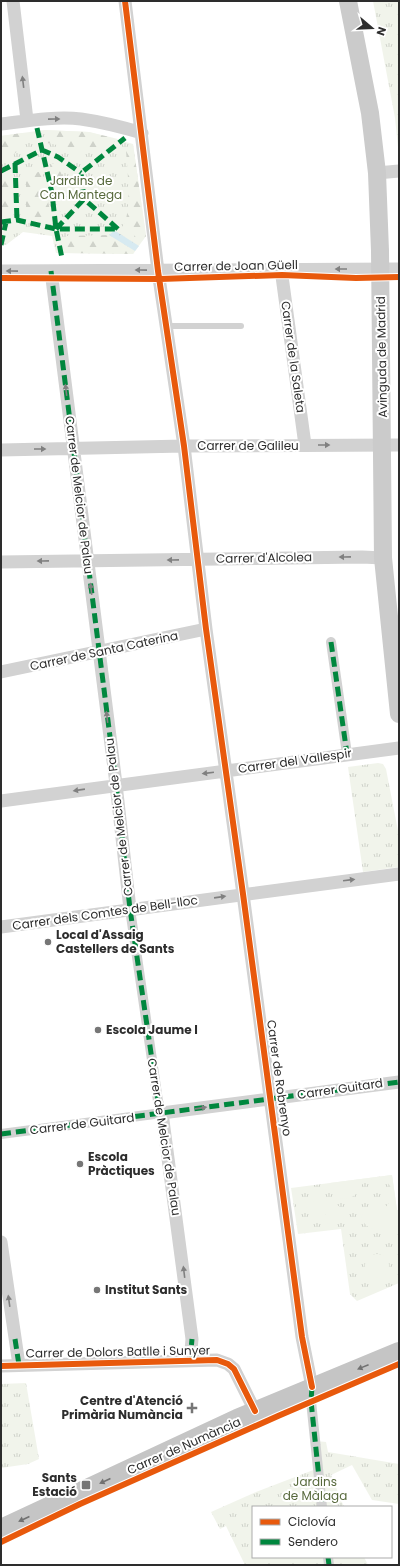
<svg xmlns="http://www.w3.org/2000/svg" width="400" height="1566" viewBox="0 0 400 1566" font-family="Poppins,sans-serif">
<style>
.grass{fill:url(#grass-tufts)}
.forest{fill:url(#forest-firs)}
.garden{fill:#f1f4eb}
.water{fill:url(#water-ripples)}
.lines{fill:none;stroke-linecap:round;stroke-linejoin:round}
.service{stroke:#d2d2d2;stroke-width:6}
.pedestrian{stroke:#d2d2d2;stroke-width:10}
.minor{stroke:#d2d2d2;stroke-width:13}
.secondary{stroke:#cbcbcb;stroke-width:18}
.primary{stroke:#c5c5c5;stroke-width:20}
.quiet{stroke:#00873e;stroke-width:5;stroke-dasharray:10 5;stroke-linecap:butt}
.cycleway-casing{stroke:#fff;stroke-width:8}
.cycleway{stroke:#e8590c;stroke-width:6}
.oneway{fill:#808080}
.oneway2{fill:#717171}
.poi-dot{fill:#767676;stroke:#fff;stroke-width:1.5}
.labels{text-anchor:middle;stroke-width:4;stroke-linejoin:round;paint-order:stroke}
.park-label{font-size:12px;fill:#56683b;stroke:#fff}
.street-label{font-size:12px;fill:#2d2d2d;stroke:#fff}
.poi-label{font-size:12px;font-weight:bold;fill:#2d2d2d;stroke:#fff;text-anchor:start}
</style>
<defs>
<pattern id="grass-tufts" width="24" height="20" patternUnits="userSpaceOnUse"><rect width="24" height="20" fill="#f1f4eb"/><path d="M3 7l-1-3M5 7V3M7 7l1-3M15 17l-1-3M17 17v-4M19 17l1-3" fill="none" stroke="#cfd2ca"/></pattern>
<pattern id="forest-firs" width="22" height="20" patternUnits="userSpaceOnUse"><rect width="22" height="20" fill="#f1f4eb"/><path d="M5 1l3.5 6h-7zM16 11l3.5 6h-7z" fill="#cfd2ca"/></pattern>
<pattern id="water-ripples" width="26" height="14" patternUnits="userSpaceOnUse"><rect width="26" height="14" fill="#d7eaf1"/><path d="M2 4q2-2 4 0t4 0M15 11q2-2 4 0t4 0" fill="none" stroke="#b9c9cf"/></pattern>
</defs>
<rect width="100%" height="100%" fill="#fff"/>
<!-- grass -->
<path class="grass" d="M373,1H399V157L395,118Z
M44,130L89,132L133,144L146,236L133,254L56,253L52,236L23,232L6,245L1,244V136Z
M378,763L383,764L386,769L399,836V867L363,872L348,767Z
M392,1175L397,1210H399V1283L357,1301L350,1294L341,1229L298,1234L291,1188Z
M26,1383L39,1459L28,1464L1,1468V1384Z
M316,1441L326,1442L328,1452L399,1464V1504L372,1500L352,1465L331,1475L344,1507H253V1557H364L368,1565H245L226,1526L220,1529L211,1512L256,1492L316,1469Z"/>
<!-- forest -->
<path class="forest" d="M44,130L89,132L118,139L99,153L47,143Z
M22,133L24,145L12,156L1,148V136Z
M133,144L146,236L142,241L122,227C133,215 127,167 126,150Z
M57,163L65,183V210L60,212L50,164Z
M42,171L51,216L42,221L26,218V180C29,173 36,173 42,171Z
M12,177V215L1,213V181Z
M109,235L135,251L133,254L68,253L66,236Z"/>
<!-- garden -->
<path class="garden" d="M392,1175L397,1210H399V1224C379,1239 355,1227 361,1202L363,1215L383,1212V1209C394,1201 396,1184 382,1180C376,1179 369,1180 363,1180C359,1204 331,1205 330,1183Z
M328,1200C338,1203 345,1210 343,1221L327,1224L325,1213H322V1207L296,1208V1204Z
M365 1266a12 12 0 1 1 24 0a12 12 0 1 1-24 0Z"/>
<!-- water -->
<path class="water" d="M114,231L117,232L139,246L135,251L109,235Z"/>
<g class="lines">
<!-- service -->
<path class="service" d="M167,326H241"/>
<!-- pedestrian -->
<path class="pedestrian" d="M331,642L347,754
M1,1134L162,1113L158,1101L130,909
M312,1387L311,1401L322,1507
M328,1557L329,1565"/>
<!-- minor -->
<path class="minor" d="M13,1L27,120
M125,1L158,271L184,446L206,629L243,894L302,1337L312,1387
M1,124C26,121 56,116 81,119C102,122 122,127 142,133
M377,173L399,171
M281,269L305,445
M1,271L399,269
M51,271L116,784L130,909
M1,450L184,446L399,445
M1,562L362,557L383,558
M1,672L206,629
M1,801L399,748
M1,927L399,874
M1,1242L19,1365
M192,1360L191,1350L192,1339L162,1113L399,1082
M1,1366L217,1360L228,1364L234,1369L255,1411"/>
<!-- secondary -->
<path class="secondary" d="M348,1L370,113L377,173L380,251L383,558L399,714"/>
<!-- primary -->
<path class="primary" d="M1,1529L237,1419L399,1352"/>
<!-- quiet -->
<path class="quiet" d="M37,128L52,193L56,229L62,258
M15,163L17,220
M1,171L42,150L58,157L81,173
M1,222L17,220L56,229H118
M56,229L84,199
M118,229L84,199L81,173L125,138
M1,245L6,222
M51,271L116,784L130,909L158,1101L162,1113
M331,642L347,754
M1,1134L399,1082
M15,1339L19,1365
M192,1360L191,1350L192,1339
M312,1387L311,1401L322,1507
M328,1557L329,1565"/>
<defs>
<path id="cycleway" d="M125,1L158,271L184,446L206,629L243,894L302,1337L312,1387
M1,278L160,279L282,275L356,278L399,277
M1,1366L217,1360L228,1364L234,1369L255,1411
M1,1542L80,1504L278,1416L399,1364"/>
</defs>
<!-- cycleway casing -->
<use href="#cycleway" class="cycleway-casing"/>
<!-- cycleway -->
<use href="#cycleway" class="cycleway"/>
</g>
<!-- one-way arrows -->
<defs><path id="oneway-solid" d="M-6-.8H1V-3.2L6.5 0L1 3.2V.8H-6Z"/></defs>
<g class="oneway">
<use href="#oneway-solid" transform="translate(23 82) rotate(-97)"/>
<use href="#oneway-solid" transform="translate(54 119) rotate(-1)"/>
<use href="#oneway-solid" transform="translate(341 269) rotate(180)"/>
<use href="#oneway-solid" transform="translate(141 270) rotate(-179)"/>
<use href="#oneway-solid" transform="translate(12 271) rotate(-179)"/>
<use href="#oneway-solid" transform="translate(66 390) rotate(-97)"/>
<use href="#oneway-solid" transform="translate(324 445)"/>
<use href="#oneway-solid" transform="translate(40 449)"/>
<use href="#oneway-solid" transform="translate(345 557) rotate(179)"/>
<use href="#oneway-solid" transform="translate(173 560) rotate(179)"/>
<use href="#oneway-solid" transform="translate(43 561) rotate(179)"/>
<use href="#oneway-solid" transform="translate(91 589) rotate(-97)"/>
<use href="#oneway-solid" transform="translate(107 717) rotate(-97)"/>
<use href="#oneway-solid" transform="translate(208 773) rotate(173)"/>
<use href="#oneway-solid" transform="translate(79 790) rotate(172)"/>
<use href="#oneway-solid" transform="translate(349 880) rotate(-7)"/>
<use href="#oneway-solid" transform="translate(220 897) rotate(-8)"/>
<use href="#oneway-solid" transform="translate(201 1108) rotate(-8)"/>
<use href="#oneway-solid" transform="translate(184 1272) rotate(-97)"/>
<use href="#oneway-solid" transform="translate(9 1301) rotate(-98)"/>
</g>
<g class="oneway2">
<use href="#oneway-solid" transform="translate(363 1367) rotate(158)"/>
<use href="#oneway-solid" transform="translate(105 1481) rotate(155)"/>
<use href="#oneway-solid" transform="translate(24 1519) rotate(155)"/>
</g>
<!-- markers -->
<g class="poi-dot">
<circle cx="48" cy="942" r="4"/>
<circle cx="98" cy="1030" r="4"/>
<circle cx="80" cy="1164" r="4"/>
<circle cx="97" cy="1290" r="4"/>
<path d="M190 1402h4v4h4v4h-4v4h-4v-4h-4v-4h4z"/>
<rect x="81" y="1480" width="10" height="10" rx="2"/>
</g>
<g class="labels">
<!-- park labels -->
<g class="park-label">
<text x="81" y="185">Jardins de<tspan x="81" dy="14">Can Mantega</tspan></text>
<text x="315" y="1486">Jardins<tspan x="315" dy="14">de Màlaga</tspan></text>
</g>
<!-- street labels -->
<g class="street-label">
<text transform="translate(236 266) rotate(-1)" y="4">Carrer de Joan Güell</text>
<text transform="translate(293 357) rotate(82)" y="4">Carrer de la Saleta</text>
<text transform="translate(382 357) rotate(-91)" y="4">Avinguda de Madrid</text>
<text x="248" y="450">Carrer de Galileu</text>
<text transform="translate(79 495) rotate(83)" y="4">Carrer de Melcior de Palau</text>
<text transform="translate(264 558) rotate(-1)" y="4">Carrer d'Alcolea</text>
<text transform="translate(104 651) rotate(-12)" y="4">Carrer de Santa Caterina</text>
<text transform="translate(295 761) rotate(-8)" y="4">Carrer del Vallespir</text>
<text transform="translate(119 817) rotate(-97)" y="4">Carrer de Melcior de Palau</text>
<text transform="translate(105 913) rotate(-8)" y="4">Carrer dels Comtes de Bell-lloc</text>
<text transform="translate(279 1078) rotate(82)" y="4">Carrer de Robrenyo</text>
<text transform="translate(340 1089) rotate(-8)" y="4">Carrer Guitard</text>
<text transform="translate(82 1124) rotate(-7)" y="4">Carrer de Guitard</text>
<text transform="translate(164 1137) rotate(81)" y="4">Carrer de Melcior de Palau</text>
<text transform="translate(118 1352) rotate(-1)" y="4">Carrer de Dolors Batlle i Sunyer</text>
<text transform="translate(184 1446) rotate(-24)" y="4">Carrer de Numància</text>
</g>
<!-- poi labels -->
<g class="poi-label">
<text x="56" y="939">Local d'Assaig<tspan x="56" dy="14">Castellers de Sants</tspan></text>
<text x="106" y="1034">Escola Jaume I</text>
<text x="88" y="1161">Escola<tspan x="88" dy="14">Pràctiques</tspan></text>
<text x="105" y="1294">Institut Sants</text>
<text x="183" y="1405" text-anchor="end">Centre d'Atenció<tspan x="183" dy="14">Primària Numància</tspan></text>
<text x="77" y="1482" text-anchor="end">Sants<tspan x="77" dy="14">Estació</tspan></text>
</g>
</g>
<!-- border -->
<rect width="400" height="1566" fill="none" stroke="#2d2d2d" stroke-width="4"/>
<!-- legend -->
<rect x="252" y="1506" width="140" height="52" fill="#ffffff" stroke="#ababab"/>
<rect x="260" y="1519" width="20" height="6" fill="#e8590c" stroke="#ababab"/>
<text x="288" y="1526" font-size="12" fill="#2d2d2d">Ciclovía</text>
<rect x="260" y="1539" width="20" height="6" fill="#00873e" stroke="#ababab"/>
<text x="288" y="1546" font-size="12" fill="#2d2d2d">Sendero</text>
<!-- north arrow -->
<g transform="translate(372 28) rotate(109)" stroke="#ffffff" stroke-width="3" paint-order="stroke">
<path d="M0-3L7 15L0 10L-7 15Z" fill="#2d2d2d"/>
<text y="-6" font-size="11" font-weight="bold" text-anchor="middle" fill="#2d2d2d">N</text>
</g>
</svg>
